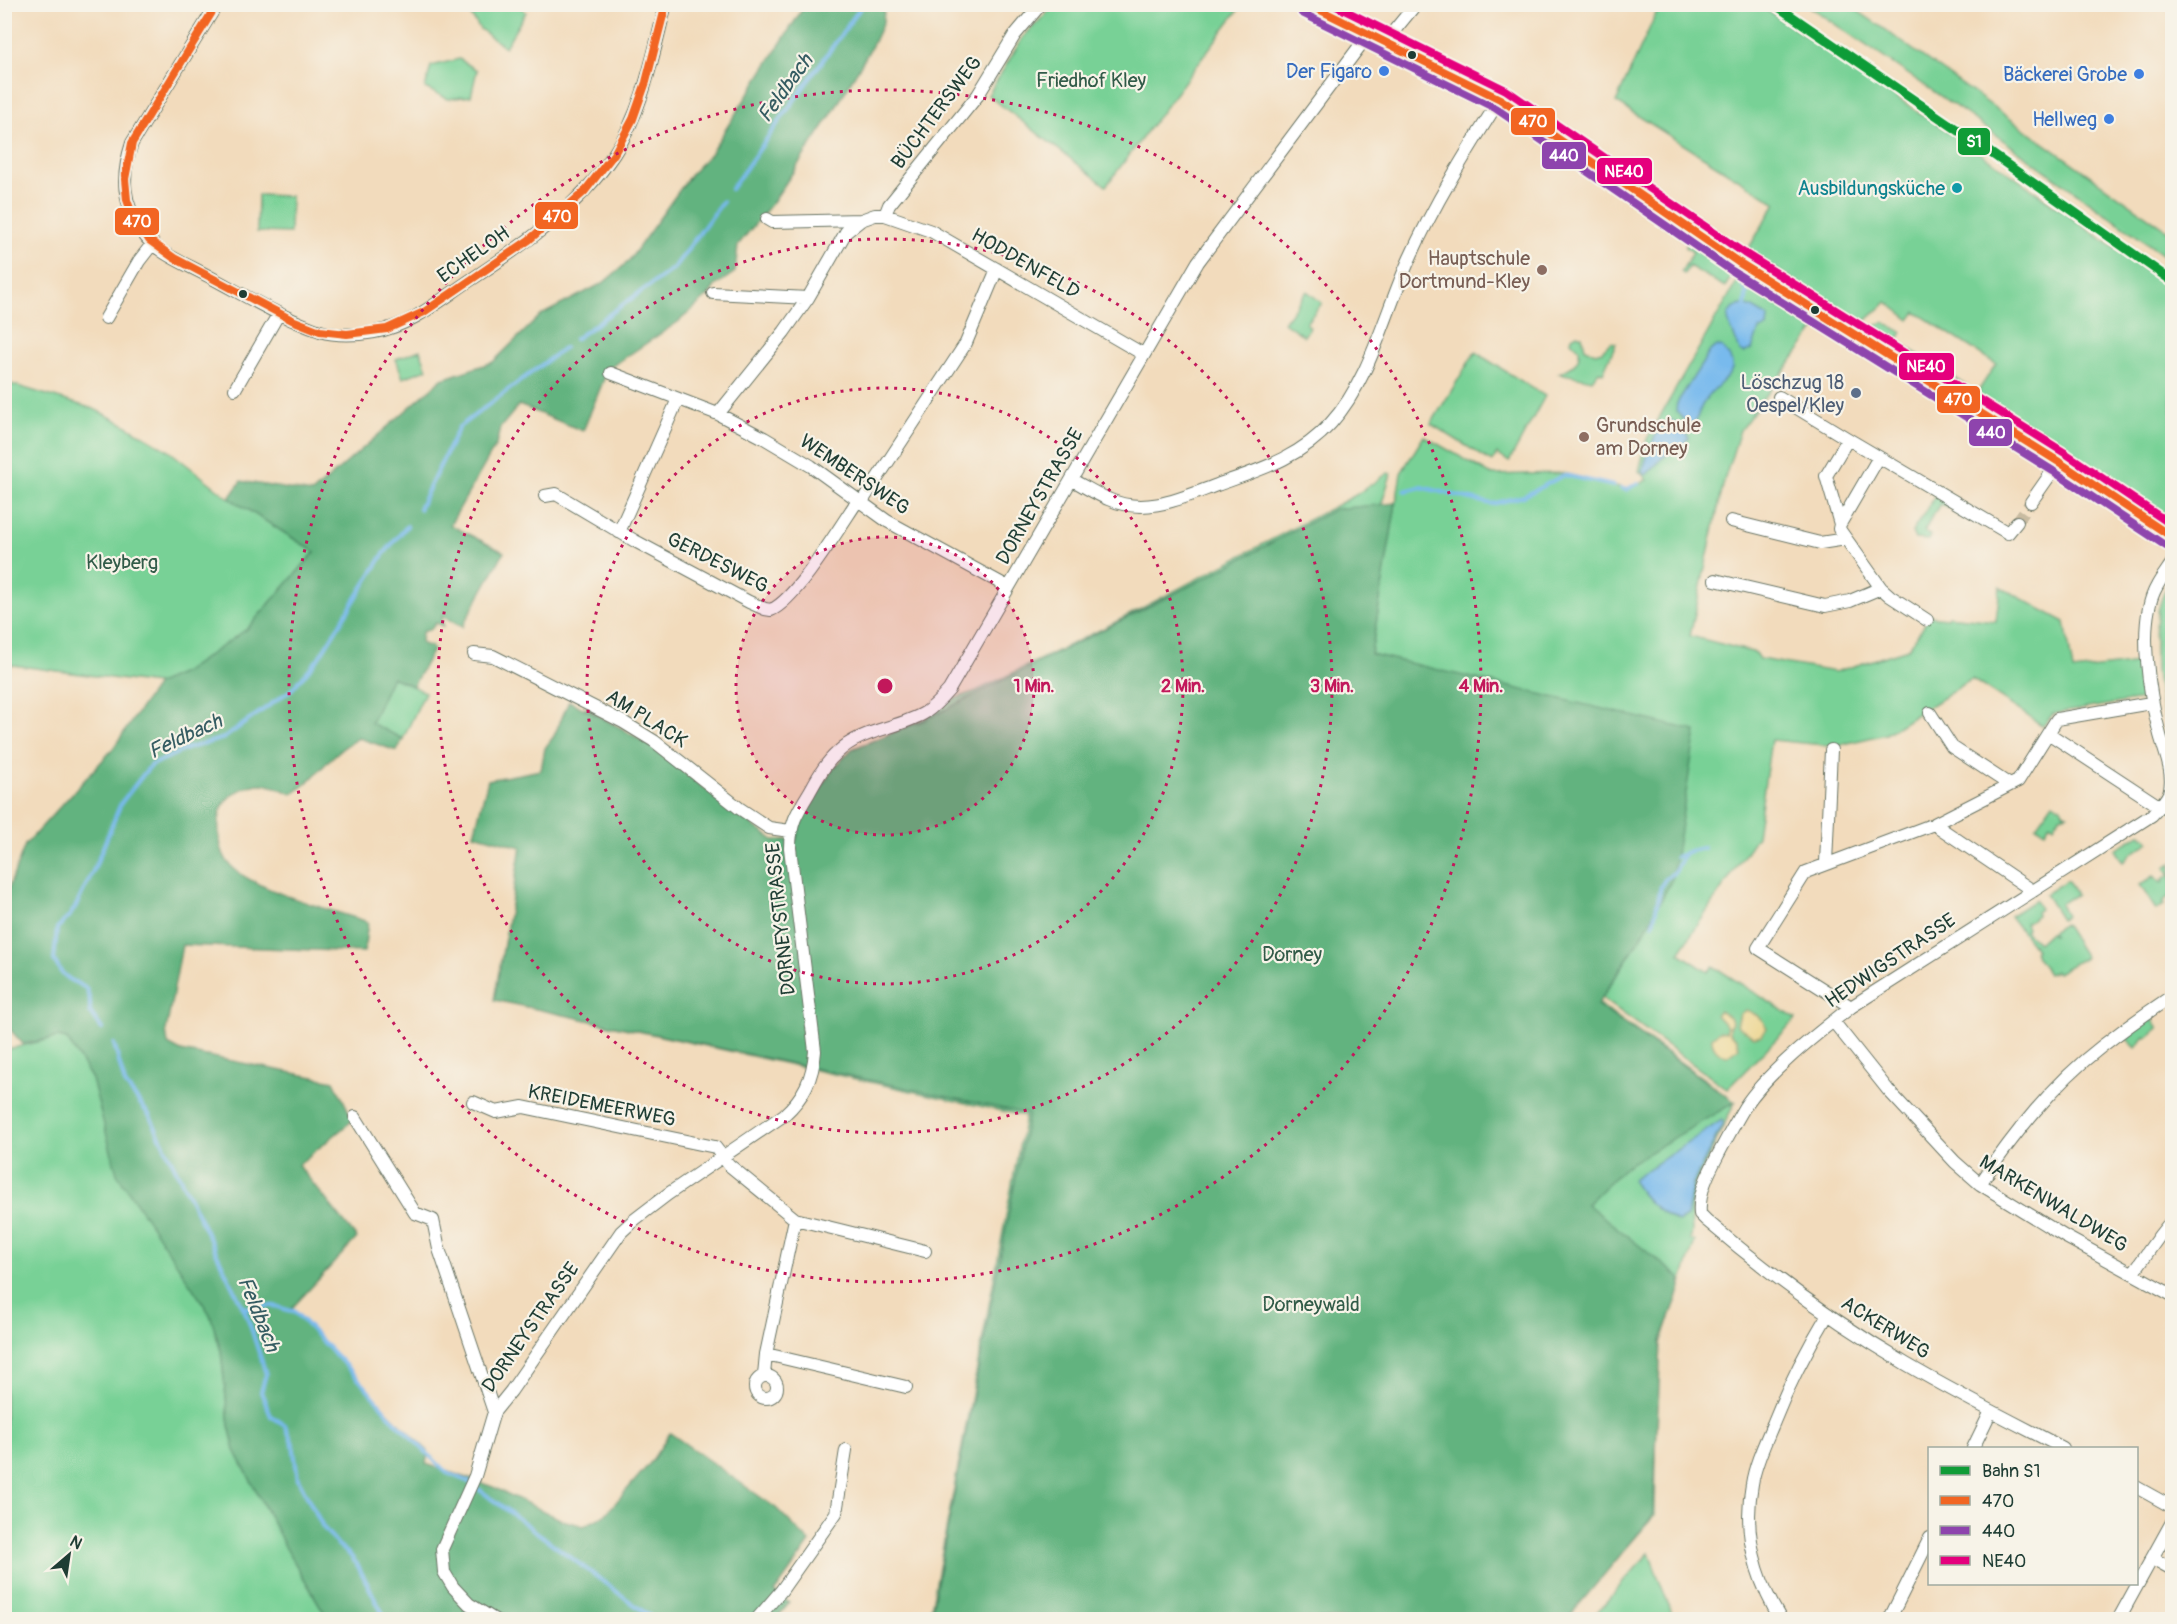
<svg xmlns="http://www.w3.org/2000/svg" width="2177" height="1624" viewBox="0 0 2177 1624" font-family="Pangolin,sans-serif">
<style>
.green{fill:#78d196;stroke:#4c8765;stroke-width:1.5}
.forest{fill:#62b37f;stroke:#40785a;stroke-width:1.5}
.sand{fill:#eeda9e;stroke:#868c69;stroke-width:1.5}
.water{fill:#78baed;stroke:#4c7c90;stroke-width:1.5}
.lines{fill:none;stroke-linecap:round;stroke-linejoin:round}
.stream{stroke:#78baed;stroke-width:4}
.minor-tunnel{stroke:#c8bba1;stroke-width:12;stroke-dasharray:12 6;stroke-linecap:butt}
.minor-casing{stroke:#697464;stroke-width:14}
.minor{stroke:#fff;stroke-width:12}
.bus-1-casing{stroke:#f7f3e8;stroke-width:12}
.bus-2-casing{stroke:#f7f3e8;stroke-width:12}
.bus-3-casing{stroke:#f7f3e8;stroke-width:12}
.bus-1{stroke:#f26522;stroke-width:8}
.bus-2{stroke:#8e44ad;stroke-width:8}
.bus-3{stroke:#e5007d;stroke-width:8}
.rail-1-casing{stroke:#f7f3e8;stroke-width:14}
.rail-1{stroke:#109c37;stroke-width:9}
.ring{fill:none;stroke:#c2185b;stroke-width:3;stroke-dasharray:3 6}
.bus-dot{fill:#1f3d34;stroke:#f7f3e8;stroke-width:2}
.shop-dot{fill:#3f7fe0;stroke:#f7f3e8;stroke-width:2}
.culture-dot{fill:#0f9aa8;stroke:#f7f3e8;stroke-width:2}
.education-dot{fill:#8d6e63;stroke:#f7f3e8;stroke-width:2}
.service-dot{fill:#5c6f8a;stroke:#f7f3e8;stroke-width:2}
.labels{text-anchor:middle;stroke-width:4.5;stroke-linejoin:round;paint-order:stroke}
.shop-label{font-size:20px;fill:#366cbe;stroke:#f7f3e8;text-anchor:end}
.park-label{font-size:20px;fill:#315b48;stroke:#f7f3e8}
.street-label{font-size:20px;fill:#1f3d34;stroke:#f7f3e8}
.culture-label{font-size:20px;fill:#0d838f;stroke:#f7f3e8;text-anchor:end}
.education-label{font-size:20px;fill:#785e54;stroke:#f7f3e8;text-anchor:end}
.service-label{font-size:20px;fill:#4e5e75;stroke:#f7f3e8;text-anchor:end}
.water-label{font-size:21px;font-style:italic;fill:#355c62;stroke:#f7f3e8}
.centre{fill:#c2185b;stroke:#f7f3e8;stroke-width:3}
.ring-label{font-size:18px;text-anchor:middle;font-weight:bold;fill:#c2185b;stroke:#f7f3e8;stroke-width:4.5;stroke-linejoin:round;paint-order:stroke}
.line-badge{stroke:#f7f3e8;stroke-width:2}
.badge-label{font-size:16px;text-anchor:middle;font-weight:bold;fill:#fff}
</style>
<rect width="100%" height="100%" fill="#f7f3e8"/>
<filter id="ink" filterUnits="userSpaceOnUse"><feTurbulence type="fractalNoise" baseFrequency=".0167" numOctaves="2"/><feDisplacementMap in="SourceGraphic" scale="12" xChannelSelector="R" yChannelSelector="G"/><feConvolveMatrix kernelMatrix="1 2 1 2 8 2 1 2 1" color-interpolation-filters="sRGB"/></filter>
<filter id="wash" filterUnits="userSpaceOnUse"><feTurbulence type="fractalNoise" baseFrequency=".008" numOctaves="4" result="noise"/><feDisplacementMap in="SourceGraphic" scale="24" xChannelSelector="R" yChannelSelector="G"/><feGaussianBlur stdDeviation="1.35" result="paint"/><feColorMatrix in="noise" values="0 0 0 0 0 0 0 0 0 0 0 0 0 0 0 0 0 1.4 0 .05"/><feComposite in="paint" operator="in"/></filter>
<g filter="url(#wash)">
<rect width="100%" height="100%" fill="#f2dbbc"/>
<!-- green -->
<path class="green" d="M1056,4L1242,5L1106,186L988,95L1023,37Z
M464,5H519L526,12L505,47L480,29Z
M1660,5H1759L2002,168L2172,289V521L1872,330L1878,324L1884,322L1902,332L1897,341L1977,393L1996,364L1916,312L1910,320L1887,302L1862,324L1747,251L1776,203L1616,102Z
M1807,5H1849L1874,22L2172,234V261L1965,113Z
M459,59L477,70L471,96L448,99L425,88L431,66Z
M258,195L291,196L290,233L257,232Z
M1688,243L1733,274L1725,287L1689,266L1684,274L1681,272L1693,252L1685,247Z
M1739,278L1817,327L1740,430L1724,481L1690,636L1756,653L1760,659L1835,672L1908,649L1930,616L1947,618L1948,616L1996,621L2000,587L2065,622L2073,671L2138,663L2143,699L2053,714L2043,726L1972,679L1886,734L1835,746L1771,740L1757,836L1679,953L1708,972L1713,966L1796,1019L1727,1089L1602,998L1645,931L1589,997L1714,1086C1722,1093 1726,1097 1724,1108L1735,1102L1694,1187L1691,1209L1692,1232L1690,1240L1695,1241L1658,1353L1655,1515L1565,1619H929L1025,1116L500,1001L526,874L585,707C651,747 711,795 772,842L794,838L795,830L803,816L837,765L852,750L923,719L951,700L976,691L1110,625L1354,496L1388,473L1391,474L1356,586L1338,663L1641,719L1371,654L1401,473L1424,436L1492,475L1562,473L1628,489L1647,480L1639,471L1647,439Z
M1307,291L1322,303L1306,323L1310,327L1304,336L1284,322Z
M1577,334L1582,336L1585,348L1595,353L1602,351L1611,342L1616,343L1603,373L1599,371L1592,380L1559,373C1571,368 1581,363 1579,349L1571,341L1572,337Z
M420,350L427,369L403,378L396,359Z
M1475,352L1545,396L1509,462L1497,454L1492,462L1431,424Z
M4,382L94,409L122,423L168,450L229,498L315,552L247,629L183,673L163,682L158,694L156,684L5,664Z
M1935,496L1950,505L1948,508L1940,504L1924,531L1931,536L1929,540L1915,539L1912,532Z
M2172,579V669L2171,676L2172,677V727L2168,729C2155,690 2145,614 2172,579Z
M392,677L425,692L403,739L370,723Z
M2053,802L2062,808L2065,813L2069,814L2060,816L2054,826L2050,823L2045,831L2036,826Z
M2141,833L2143,837L2145,836L2150,842L2132,853L2123,862L2115,850Z
M2171,863L2172,893L2163,903L2164,905L2156,910L2140,885L2154,876L2161,883L2164,882L2163,879L2170,875L2165,867Z
M2067,880L2076,894L2060,904L2066,915L2061,919L2045,894Z
M2035,900L2040,909L2036,912L2037,915L2025,923L2027,929L2025,931L2038,943L2049,933L2053,935L2051,932L2064,924L2085,957L2057,973L2055,971L2048,974L2034,952L2036,950L2010,916Z
M2152,1018L2159,1028L2147,1038L2145,1037L2136,1048L2126,1038Z
M58,1037L67,1039L92,1079L102,1113L187,1276L210,1314L221,1351L229,1425L235,1450L286,1548L328,1619L5,1620V1050Z
M1649,1553L1674,1619H1591Z"/>
<!-- forest -->
<path class="forest" d="M805,5H881L884,11L883,22L873,44L833,112L773,202L738,245L735,272L715,286L709,295L678,322L608,369L583,431L519,405L500,428L496,445L450,525L504,552L462,627L442,616L443,626L436,623L431,629L422,632L421,642L425,645L431,646L433,650L413,686L392,677L371,723L403,739L397,751L359,738C331,751 317,779 292,794C283,790 271,784 261,784C250,784 231,793 225,802C214,819 218,854 232,867C258,892 333,910 368,922L364,952L182,945L166,1031L168,1044L181,1051L334,1081L353,1120L298,1165L357,1238L292,1308L385,1409L428,1451L426,1464L493,1487L562,1520L584,1526L605,1515L651,1462L670,1433L776,1508L810,1542L775,1592L789,1603L776,1619H328L286,1548L235,1450L229,1425L221,1351L210,1314L117,1174L92,1079L67,1039L58,1037L23,1044L5,1024L4,900L25,845L112,750L157,684L183,673L247,629L315,552L229,498L241,481L312,493L442,379L493,362L541,315L603,283L628,262L691,174L710,154Z
M1396,503L1371,654L1696,731L1672,879L1645,931L1597,1005L1735,1102L1626,1166L1587,1204L1680,1278L1681,1288L1661,1341L1653,1516L1567,1619H930L1028,1114L494,1000L521,847L474,834L488,780L541,770L545,748L554,736L569,701L621,728L652,747L741,817L774,840H796L803,816L832,770L852,749L925,720L1205,578L1335,509Z"/>
<!-- sand -->
<path class="sand" d="M1720,1010L1731,1019L1732,1023L1729,1027V1033L1736,1039L1739,1047L1727,1056C1718,1054 1711,1046 1712,1037L1719,1031L1727,1032L1725,1031L1727,1027L1716,1015Z
M1746,1010C1756,1014 1762,1018 1767,1028L1762,1035L1753,1037L1737,1025L1740,1014Z"/>
<!-- water -->
<path class="water" d="M1741,305L1751,307L1768,317L1767,328L1759,330L1752,349L1744,353L1741,352C1738,347 1737,343 1735,338C1729,323 1720,313 1741,305Z
M1716,347H1721C1748,373 1720,378 1706,399C1701,405 1699,413 1696,420L1694,423C1685,423 1680,417 1676,410L1677,403L1710,351Z
M1671,420L1679,425L1689,438L1681,448L1665,456L1646,475L1642,472C1647,457 1655,425 1671,420Z
M1722,1120L1723,1123L1692,1185L1687,1217L1678,1222C1657,1212 1644,1199 1632,1180Z"/>
<g class="lines">
<!-- stream -->
<path class="stream" d="M731,189L863,4
M1743,287L1747,290L1745,306
M575,339L674,268L723,201
M1621,488L1626,490L1638,483
M1405,491L1421,487L1492,504L1524,496L1564,475L1614,486
M419,509L459,427L564,348
M1676,857L1690,851L1703,848
M1653,924L1661,886L1666,878L1675,872L1684,854
M102,1029L90,1012V1001L86,988L69,979L61,972L54,960L57,928L69,917L77,904L95,867L121,803L150,766L186,749L224,738L292,689L318,659L383,555L407,526
M114,1044L125,1084L150,1116L247,1316L266,1374L261,1392L271,1416L285,1425L293,1444L298,1479L323,1527L337,1544L350,1555L358,1566L386,1620
M243,1307C256,1311 263,1304 274,1306C282,1307 286,1311 294,1311L365,1386L389,1415L447,1473L469,1482L655,1620"/>
</g>
</g>
<g filter="url(#ink)">
<g class="lines">
<!-- minor-tunnel -->
<path class="minor-tunnel" d="M2017,522L2031,502"/>
<defs>
<path id="minor" d="M217,4L132,143C121,177 122,203 143,233C157,254 189,265 210,277C246,296 282,318 320,331C336,336 358,335 374,332C410,326 439,301 469,281C522,246 578,208 614,154C643,111 653,54 666,4
M1307,4L1500,99L1738,262L2059,462L2172,537
M1387,43L1393,32L1416,4
M885,215L889,205L978,95L1014,36L1041,4
M767,219L772,222L861,220
M713,293L808,298
M106,318L139,261L153,243
M611,373L718,414L764,438L811,466L887,521L1008,587
M235,389L279,313
M1779,397L1848,439
M718,414L784,332L808,298L846,232L861,220L875,215H885L931,231L1143,354
M1072,480C1084,486 1096,494 1108,499C1145,516 1182,498 1217,485C1259,470 1300,458 1331,423C1370,380 1385,313 1409,260C1434,204 1467,151 1500,99
M545,496L556,494L635,541L749,602L765,609L771,610C796,600 841,525 858,500
M2031,502L2059,462
M861,503L966,343L997,269
M1731,521L1820,543L1846,539
M1840,524L1879,457
M619,532L678,399
M1715,580L1825,606L1850,601L1881,588
M1927,620L1890,596L1881,588L1839,529L1840,524L1826,476L1848,439L2008,533L2017,522
M474,654L493,656L623,722L654,741L739,808L769,828L790,831
M1930,713L1952,747L2010,785
M2048,733L2159,806
M1934,824L2033,891
M1826,863L1831,750
M1851,1007L1758,948L1806,872L1934,824L2018,781L2057,719L2151,703
M1833,1021L1888,1090L1955,1162L1980,1184L2064,1236L2172,1295
M473,1102L496,1112L523,1107L715,1147L729,1165L795,1219L766,1354L764,1375
M355,1117L415,1213L433,1220L439,1249L494,1412
M1980,1184C2014,1134 2053,1084 2101,1047C2124,1029 2148,1012 2172,996
M795,1219L925,1251
M2133,1273L2160,1235L2172,1220
M766,1354L906,1387
M755 1387a11 11 0 1 1 22 0a11 11 0 1 1-22 0Z
M1973,1448L1991,1411
M2063,1448C2011,1421 1957,1394 1906,1364C1836,1323 1768,1273 1706,1220L1700,1214C1698,1192 1709,1172 1719,1153C1727,1138 1735,1123 1744,1108C1767,1072 1817,1034 1851,1007L2152,815C2157,809 2166,801 2169,793C2175,775 2165,753 2160,735C2150,697 2136,622 2157,586C2161,578 2167,571 2172,563
M2136,1487L2172,1507
M2152,1558L2172,1569
M495,1620L469,1604L453,1587L444,1572L442,1549L475,1476L494,1412L511,1391L621,1232L634,1220L668,1194L784,1115C804,1097 813,1078 815,1051L790,848C790,824 796,814 809,793C817,779 825,763 838,752C861,729 899,729 926,712C935,706 942,698 949,690L1198,262L1368,35
M756,1620L781,1591L836,1513L846,1450
M1781,1620C1756,1579 1743,1532 1752,1484C1755,1464 1765,1443 1773,1424C1788,1386 1807,1349 1828,1314
M1889,1620L1930,1538
M2118,1620L2172,1522"/>
</defs>
<!-- minor casing -->
<use href="#minor" class="minor-casing"/>
<!-- minor -->
<use href="#minor" class="minor"/>
<defs>
<path id="bus-1" d="M217,4L132,143L125,179L127,200L131,211L149,240L174,258L292,320L320,331L347,334L387,329L424,312L529,240L584,192L614,154L633,119L646,82L666,4
M1308,4L1500,99L1738,262L2059,462L2172,537"/>
<path id="bus-2" d="M1302,13L1495,108L1732,271L2053,471L2166,546"/>
<path id="bus-3" d="M1332,4L1506,90L1744,253L2065,453L2172,525"/>
</defs>
<!-- bus-1 casing -->
<use href="#bus-1" class="bus-1-casing"/>
<!-- bus-2 casing -->
<use href="#bus-2" class="bus-2-casing"/>
<!-- bus-3 casing -->
<use href="#bus-3" class="bus-3-casing"/>
<!-- bus-1 -->
<use href="#bus-1" class="bus-1"/>
<!-- bus-2 -->
<use href="#bus-2" class="bus-2"/>
<!-- bus-3 -->
<use href="#bus-3" class="bus-3"/>
<defs>
<path id="rail-1" d="M1774,4L1981,146L2172,281"/>
</defs>
<!-- rail-1 casing -->
<use href="#rail-1" class="rail-1-casing"/>
<!-- rail-1 -->
<use href="#rail-1" class="rail-1"/>
</g>
</g>
<!-- distance rings -->
<circle cx="885" cy="686" r="149" fill="#c2185b" fill-opacity=".12"/>
<g class="ring">
<circle cx="885" cy="686" r="149"/>
<circle cx="885" cy="686" r="298"/>
<circle cx="885" cy="686" r="447"/>
<circle cx="885" cy="686" r="596"/>
</g>
<!-- markers -->
<g class="bus-dot">
<circle cx="1412" cy="55" r="5"/>
<circle cx="243" cy="294" r="5"/>
<circle cx="1815" cy="310" r="5"/>
</g>
<g class="shop-dot">
<circle cx="1384" cy="71" r="6"/>
<circle cx="2139" cy="74" r="6"/>
<circle cx="2109" cy="119" r="6"/>
</g>
<circle class="culture-dot" cx="1957" cy="188" r="6"/>
<g class="education-dot">
<circle cx="1542" cy="270" r="6"/>
<circle cx="1584" cy="437" r="6"/>
</g>
<circle class="service-dot" cx="1856" cy="393" r="6"/>
<g class="labels">
<!-- shop labels -->
<g class="shop-label">
<text x="1372" y="78">Der Figaro</text>
<text x="2127" y="81">Bäckerei Grobe</text>
<text x="2097" y="126">Hellweg</text>
</g>
<!-- park labels -->
<g class="park-label">
<text x="1091" y="87">Friedhof Kley</text>
<text x="122" y="569">Kleyberg</text>
<text x="1292" y="961">Dorney</text>
<text x="1311" y="1311">Dorneywald</text>
</g>
<!-- street labels -->
<g class="street-label">
<text transform="translate(936 112) rotate(-53)" y="7">BÜCHTERSWEG</text>
<text transform="translate(473 254) rotate(-35)" y="7">ECHELOH</text>
<text transform="translate(1026 263) rotate(30)" y="7">HODDENFELD</text>
<text transform="translate(855 474) rotate(34)" y="7">WEMBERSWEG</text>
<text transform="translate(1039 496) rotate(-60)" y="7">DORNEYSTRASSE</text>
<text transform="translate(718 562) rotate(27)" y="7">GERDESWEG</text>
<text transform="translate(647 718) rotate(32)" y="7">AM PLACK</text>
<text transform="translate(780 919) rotate(-96)" y="7">DORNEYSTRASSE</text>
<text transform="translate(1890 960) rotate(-34)" y="7">HEDWIGSTRASSE</text>
<text transform="translate(602 1105) rotate(11)" y="7">KREIDEMEERWEG</text>
<text transform="translate(2054 1203) rotate(31)" y="7">MARKENWALDWEG</text>
<text transform="translate(530 1327) rotate(-55)" y="7">DORNEYSTRASSE</text>
<text transform="translate(1886 1327) rotate(32)" y="7">ACKERWEG</text>
</g>
<!-- culture labels -->
<g class="culture-label">
<text x="1945" y="195">Ausbildungsküche</text>
</g>
<!-- education labels -->
<g class="education-label">
<text x="1530" y="265">Hauptschule<tspan x="1530" dy="23">Dortmund-Kley</tspan></text>
<text x="1596" y="432" text-anchor="start">Grundschule<tspan x="1596" dy="23">am Dorney</tspan></text>
</g>
<!-- service labels -->
<g class="service-label">
<text x="1844" y="389">Löschzug 18<tspan x="1844" dy="23">Oespel/Kley</tspan></text>
</g>
<!-- water labels -->
<g class="water-label">
<text transform="translate(785 88) rotate(-54)" y="7">Feldbach</text>
<text transform="translate(185 736) rotate(-25)" y="7">Feldbach</text>
<text transform="translate(259 1314) rotate(68)" y="7">Feldbach</text>
</g>
</g>
<circle cx="885" cy="686" r="9" class="centre"/>
<g class="ring-label">
<text x="1034" y="692">1 Min.</text>
<text x="1183" y="692">2 Min.</text>
<text x="1332" y="692">3 Min.</text>
<text x="1481" y="692">4 Min.</text>
</g>
<g class="line-badge">
<rect x="1510" y="107" width="46" height="29" rx="6" fill="#f26522"/>
<rect x="1957" y="127" width="34" height="29" rx="6" fill="#109c37"/>
<rect x="1541" y="141" width="46" height="29" rx="6" fill="#8e44ad"/>
<rect x="1596" y="157" width="57" height="28" rx="6" fill="#e5007d"/>
<rect x="534" y="201" width="45" height="29" rx="6" fill="#f26522"/>
<rect x="114" y="207" width="46" height="29" rx="6" fill="#f26522"/>
<rect x="1898" y="352" width="57" height="29" rx="6" fill="#e5007d"/>
<rect x="1936" y="385" width="45" height="29" rx="6" fill="#f26522"/>
<rect x="1968" y="418" width="45" height="29" rx="6" fill="#8e44ad"/>
</g>
<g class="badge-label">
<text x="1533" y="127">470</text>
<text x="1974" y="147">S1</text>
<text x="1564" y="161">440</text>
<text x="1624" y="177">NE40</text>
<text x="557" y="222">470</text>
<text x="137" y="227">470</text>
<text x="1926" y="372">NE40</text>
<text x="1958" y="405">470</text>
<text x="1991" y="438">440</text>
</g>
<!-- margin -->
<rect width="2177" height="1624" fill="none" stroke="#f7f3e8" stroke-width="24"/>
<!-- legend -->
<rect x="1928" y="1447" width="210" height="138" fill="#f7f3e8" stroke="#a1aaa0" stroke-width="1.5"/>
<rect x="1940" y="1466" width="30" height="9" fill="#109c37" stroke="#a1aaa0" stroke-width="1.5"/>
<text x="1982" y="1477" font-size="18" fill="#1f3d34">Bahn S1</text>
<rect x="1940" y="1496" width="30" height="9" fill="#f26522" stroke="#a1aaa0" stroke-width="1.5"/>
<text x="1982" y="1507" font-size="18" fill="#1f3d34">470</text>
<rect x="1940" y="1526" width="30" height="9" fill="#8e44ad" stroke="#a1aaa0" stroke-width="1.5"/>
<text x="1982" y="1537" font-size="18" fill="#1f3d34">440</text>
<rect x="1940" y="1556" width="30" height="9" fill="#e5007d" stroke="#a1aaa0" stroke-width="1.5"/>
<text x="1982" y="1567" font-size="18" fill="#1f3d34">NE40</text>
<!-- north arrow -->
<g transform="translate(69 1555) rotate(29)" stroke="#f7f3e8" stroke-width="4.5" paint-order="stroke">
<path d="M0-4.5L10 22L0 15L-10 22Z" fill="#1f3d34"/>
<text y="-9" font-size="16" font-weight="bold" text-anchor="middle" fill="#1f3d34">N</text>
</g>
</svg>
